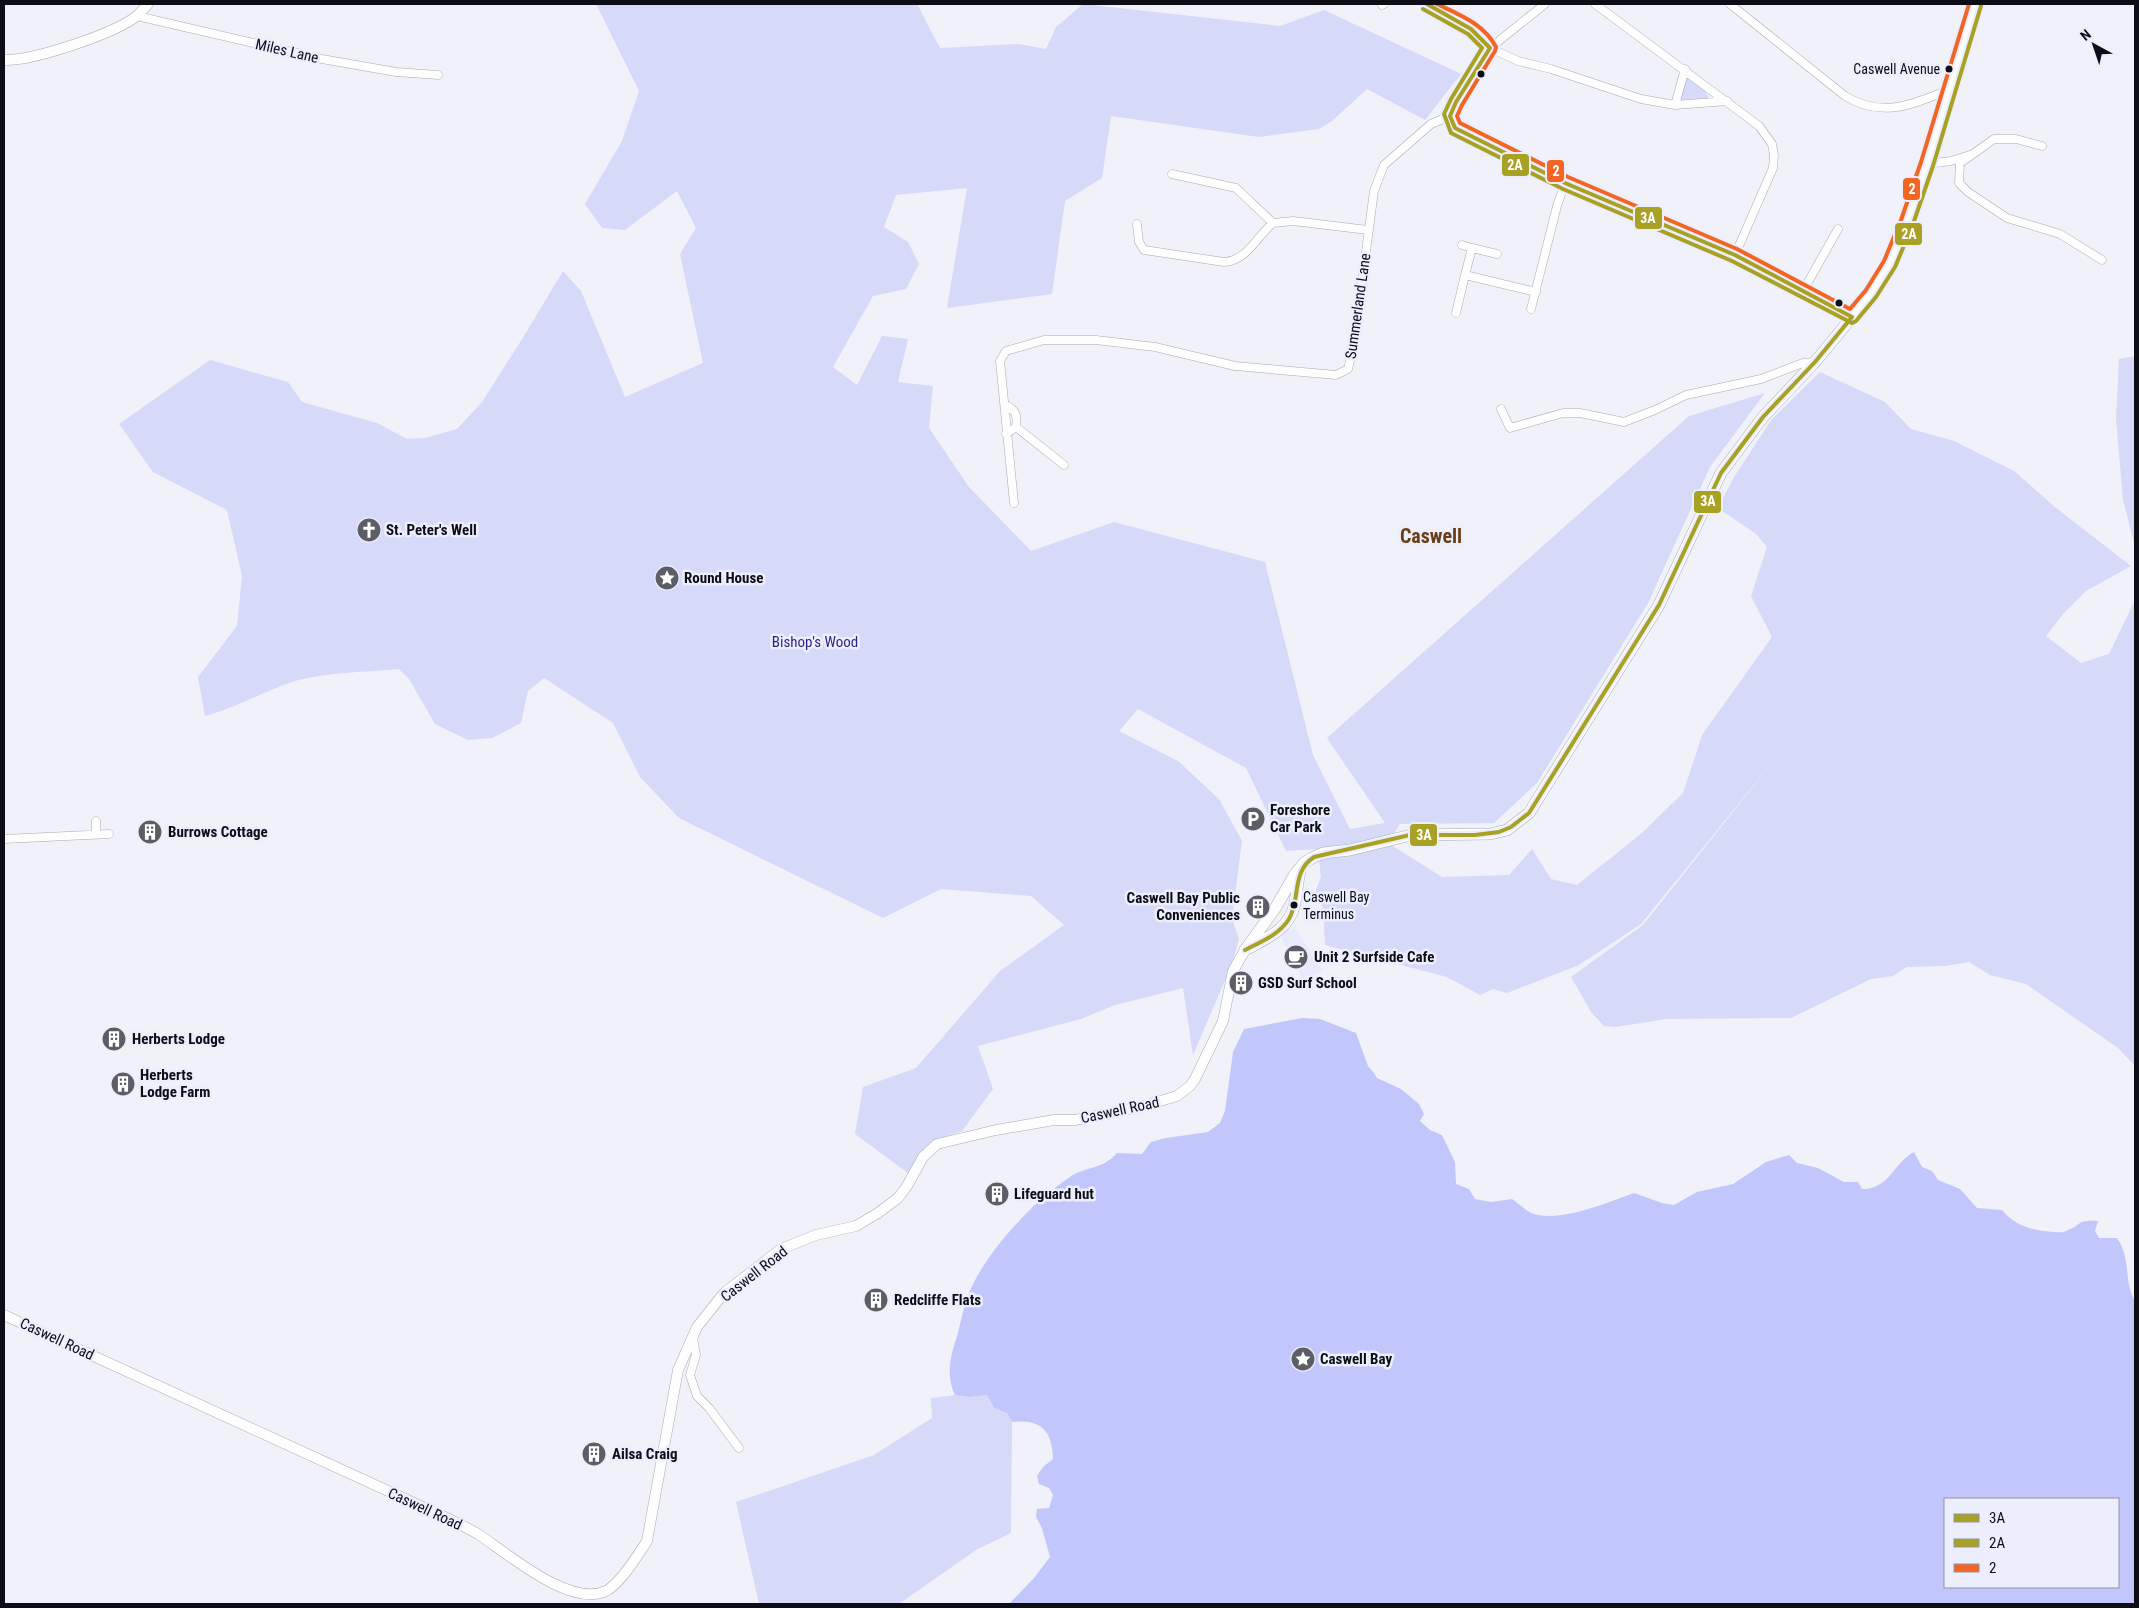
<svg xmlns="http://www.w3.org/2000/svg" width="2139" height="1608" viewBox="0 0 2139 1608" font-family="'Roboto Condensed',sans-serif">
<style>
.built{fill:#e8eafc}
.green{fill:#d6d9f8}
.water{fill:#c2c7fb;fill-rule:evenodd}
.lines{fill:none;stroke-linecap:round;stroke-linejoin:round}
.minor-casing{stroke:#a8aab1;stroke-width:9}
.tertiary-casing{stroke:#a8aab1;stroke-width:11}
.secondary-casing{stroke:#a8aab1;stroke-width:12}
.minor{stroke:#fdfdfe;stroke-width:8}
.tertiary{stroke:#fdfdfe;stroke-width:10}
.secondary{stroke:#fdfdfe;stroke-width:11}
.bus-1-casing{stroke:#eceefd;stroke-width:8}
.bus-2-casing{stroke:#eceefd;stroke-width:8}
.bus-3-casing{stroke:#eceefd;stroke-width:8}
.bus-1{stroke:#a8a124;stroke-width:4}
.bus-2{stroke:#a8a124;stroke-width:4}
.bus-3{stroke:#f26522;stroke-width:4}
.bus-dot{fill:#0c0d15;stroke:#eceefd;stroke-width:2}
.labels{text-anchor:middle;stroke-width:5;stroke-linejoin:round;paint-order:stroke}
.bus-label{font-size:14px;fill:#0c0d15;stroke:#eceefd;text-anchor:end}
.street-label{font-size:15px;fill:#0c0d15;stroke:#eceefd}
.poi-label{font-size:15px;font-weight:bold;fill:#0c0d15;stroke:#eceefd;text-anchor:start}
.park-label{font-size:15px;fill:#2d1f81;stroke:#eceefd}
.district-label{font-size:20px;font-weight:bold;fill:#694015;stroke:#eceefd}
.line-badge{stroke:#eceefd;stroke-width:2}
.badge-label{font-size:14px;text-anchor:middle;font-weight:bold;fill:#fff}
</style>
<rect width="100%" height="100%" fill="#f0f1f9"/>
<!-- built -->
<path class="built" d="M1294,926L1323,971L1302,981L1296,964L1281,938L1278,937Z"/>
<!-- green -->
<path class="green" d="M596,4H917L940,48L1019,44L1046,49L1056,27L1083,4L1280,26L1324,10L1461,74L1425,120L1367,89L1332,121L1319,129L1259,137L1111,116L1102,178L1065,201L1052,294L947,308L967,188L896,195L884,227L908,242L919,264L906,289L873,296L833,367L857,385L882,336L908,339L898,382L933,386L929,428L969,487L1031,551L1114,522L1265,562L1313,755L1350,829L1385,823L1327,738L1689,416L1765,393L1710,467L1648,603L1537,783L1494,823L1400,824L1388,843L1442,877L1509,875L1532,849L1551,879L1577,885L1642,833L1683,793L1702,735L1772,637L1751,596L1767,547L1756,534L1718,508L1734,477L1772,419L1820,372L1885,402L1911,429L1954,441L2014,471L2056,508L2131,566L2086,591L2063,614L2046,636L2081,663L2109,654L2135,600V1066L2118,1048L2026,984L1990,975L1969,962L1945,966L1907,967L1893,976L1871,979L1791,1018L1667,1019L1615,1027L1604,1026L1591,1012L1571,977L1643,925L1779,754L1641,924L1579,965L1507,993L1493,989L1480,995L1447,977L1325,945L1323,908L1315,893L1321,877L1318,849L1286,851L1246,768L1138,709L1119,731L1178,761L1219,799L1242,841L1232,918L1239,939L1232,964L1193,1055L1183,988L1115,1005L1081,1019L978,1046L993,1089L962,1131L937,1139L926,1147L908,1173L855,1134L863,1087L916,1068L1000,971L1064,925L1031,896L941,889L883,918L679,818L640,777L613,723L544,678L528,691L521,723L492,738L468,740L435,724L409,679L399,669C366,672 328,672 295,681C264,691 236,708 205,716L198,677L237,626L242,576L227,510L153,472L119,424L210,360L288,382L302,402L377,423L407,439L425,438L457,429L482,402L524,336L563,271L581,291L625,397L703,363L680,254L696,228L677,191L625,230L602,228L585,204L622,141L639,91Z
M1688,78L1705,91L1709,98L1681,100L1678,98L1685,81Z
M2135,356V547L2123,500L2116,419L2119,359Z
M955,1395L970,1397L987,1395L994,1408L1007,1413L1012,1422L1011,1533L976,1550L899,1604H759L736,1502L874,1455L932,1418L931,1398Z"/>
<!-- water -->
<path class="water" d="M1302,1018L1320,1019L1356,1033L1368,1066L1373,1072L1377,1078L1401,1089L1419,1104L1424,1114L1420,1121L1430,1130L1442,1135L1455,1162L1456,1184L1469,1189L1475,1199L1491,1202L1512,1199C1518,1203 1524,1209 1531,1213C1557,1224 1609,1202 1634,1193L1662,1203L1674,1205L1697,1192L1733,1184L1766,1162L1789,1155L1797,1163L1818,1168L1844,1182H1858L1862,1189C1889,1190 1894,1162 1914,1152L1922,1167L1932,1171L1938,1180L1960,1189L1977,1208L2002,1210C2015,1226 2034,1231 2054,1232C2058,1232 2062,1233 2066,1231C2083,1225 2075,1220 2098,1221L2095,1231L2099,1238H2117C2132,1260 2123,1281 2135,1301V1604H1009L1034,1578L1050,1557L1042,1528L1036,1517L1037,1509L1049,1508L1053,1495L1049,1488L1039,1484L1037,1476L1043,1467L1053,1459C1052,1430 1041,1419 1012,1422L1007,1413L994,1408L987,1395L970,1397L955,1395C945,1375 951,1354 958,1333C961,1320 964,1306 969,1293C986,1252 1033,1201 1070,1177C1086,1166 1102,1170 1117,1153L1142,1154L1151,1142L1166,1138L1208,1132L1220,1123L1225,1111L1233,1052L1244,1029ZM1945,1499H2118V1587H1945Z"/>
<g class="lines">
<defs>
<path id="minor" d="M1427,4L1432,8C1453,19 1477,26 1490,48
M1595,4L1759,126L1772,144L1774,155L1773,168L1735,255
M1730,4L1845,96C1883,119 1912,104 1949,90
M1382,5L1384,4
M137,16L322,59L396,72L438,75
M1490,48L1518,61L1551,69L1641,99L1675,105L1727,101
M1675,105L1685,69
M1450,116L1455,128L1565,183L1735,255L1852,317
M1973,154L1960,163L1959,183L1968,192L2007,218L2060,234L2102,260
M1927,164L1951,161L1973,154L1994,139H2016L2042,146
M1172,174L1236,188L1273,223L1293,221L1368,230
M1137,224L1139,242L1144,250L1224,262C1247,261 1257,236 1273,223
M1462,245L1472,248
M1497,254L1472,248L1465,275L1536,292
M1803,291L1838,229
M1531,309L1557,206L1565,183
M1456,313L1465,275
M1005,404C1015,410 1018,414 1016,427L1006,434
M1501,409L1510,428L1563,413H1580L1624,422L1655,410L1686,395L1761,379L1803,363L1815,362
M1016,427L1064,465
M1014,503L1000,361L1006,351L1044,340H1096L1155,347L1235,366L1336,375L1348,369L1353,349L1374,191L1384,165L1431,124L1450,116L1456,102L1490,48L1545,4
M96,821V835
M4,839L109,834
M693,1337L696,1355L690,1375L697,1396L709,1408L739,1448"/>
<path id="tertiary" d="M4,60C32,61 115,34 138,15C141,12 145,7 148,4
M4,1315L447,1518C457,1523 468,1528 478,1534C507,1553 570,1608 606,1591C621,1583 638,1555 647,1541L678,1370L697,1327L724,1293L781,1249L816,1235L856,1226L878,1213L898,1198L907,1186L923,1157L937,1144L996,1130L1054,1120H1075L1140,1107L1177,1096L1190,1086L1195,1079L1223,1021L1233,971L1245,950"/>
<path id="secondary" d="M1249,948C1267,938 1288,929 1294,907C1297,895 1297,883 1300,872
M1245,950L1276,907L1295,874L1304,863L1312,858L1323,853L1350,850L1411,835L1490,834L1507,830L1529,813L1659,605L1721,473L1763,417L1815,362L1871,294L1890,264L1907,222L1927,164L1975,4"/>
</defs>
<!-- minor casing -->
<use href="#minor" class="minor-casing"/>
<!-- tertiary casing -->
<use href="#tertiary" class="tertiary-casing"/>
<!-- secondary casing -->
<use href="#secondary" class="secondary-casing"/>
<!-- minor -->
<use href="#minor" class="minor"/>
<!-- tertiary -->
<use href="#tertiary" class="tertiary"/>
<!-- secondary -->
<use href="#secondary" class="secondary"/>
<defs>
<path id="bus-1" d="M1427,4L1471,29L1490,48
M1450,116L1455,128L1565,183L1735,255L1852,317
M1450,116L1456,102L1490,48
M1245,950C1260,942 1279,935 1289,919C1301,898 1291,872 1314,857L1410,835H1475L1499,832L1511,827L1529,813L1659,605L1721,473L1763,417L1815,362L1852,317"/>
<path id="bus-2" d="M1423,9L1468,34L1482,48L1451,99L1444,114L1451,133L1563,189L1732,261L1852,323L1856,321L1876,297L1895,267L1913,224L1933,166L1981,6"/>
<path id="bus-3" d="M1437,4C1460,15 1484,24 1496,47L1495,51L1462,105L1457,116L1460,123L1568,177L1737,249L1850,309L1866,290L1884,261L1901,220L1921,162L1969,4"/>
</defs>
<!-- bus-1 casing -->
<use href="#bus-1" class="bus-1-casing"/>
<!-- bus-2 casing -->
<use href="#bus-2" class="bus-2-casing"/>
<!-- bus-3 casing -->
<use href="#bus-3" class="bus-3-casing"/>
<!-- bus-1 -->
<use href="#bus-1" class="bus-1"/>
<!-- bus-2 -->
<use href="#bus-2" class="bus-2"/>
<!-- bus-3 -->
<use href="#bus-3" class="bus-3"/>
</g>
<!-- icons -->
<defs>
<symbol id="church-disc" viewBox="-11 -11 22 22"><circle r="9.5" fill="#5c5d65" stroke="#eceefd"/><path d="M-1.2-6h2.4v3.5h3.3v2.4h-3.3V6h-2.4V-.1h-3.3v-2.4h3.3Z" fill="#fff"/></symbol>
<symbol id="sight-disc" viewBox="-11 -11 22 22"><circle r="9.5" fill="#5c5d65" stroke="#eceefd"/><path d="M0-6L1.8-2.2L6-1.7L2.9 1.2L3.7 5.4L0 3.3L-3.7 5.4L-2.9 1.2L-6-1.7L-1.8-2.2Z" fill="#fff"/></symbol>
<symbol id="parking-disc" viewBox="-11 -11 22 22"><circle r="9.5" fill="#5c5d65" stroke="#eceefd"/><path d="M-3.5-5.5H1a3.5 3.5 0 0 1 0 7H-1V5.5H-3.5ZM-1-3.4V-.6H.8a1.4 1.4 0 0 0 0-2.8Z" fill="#fff"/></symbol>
<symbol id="building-disc" viewBox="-11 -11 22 22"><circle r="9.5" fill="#5c5d65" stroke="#eceefd"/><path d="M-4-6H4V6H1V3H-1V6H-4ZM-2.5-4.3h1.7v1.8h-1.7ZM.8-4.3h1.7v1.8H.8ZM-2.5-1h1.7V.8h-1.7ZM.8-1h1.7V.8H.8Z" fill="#fff"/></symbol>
<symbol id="cafe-disc" viewBox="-11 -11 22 22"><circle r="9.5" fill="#5c5d65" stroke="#eceefd"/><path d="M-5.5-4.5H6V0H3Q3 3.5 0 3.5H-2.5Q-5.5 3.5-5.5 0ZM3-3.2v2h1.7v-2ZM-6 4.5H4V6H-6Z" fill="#fff"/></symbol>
</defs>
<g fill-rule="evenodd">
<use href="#church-disc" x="355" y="516" width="28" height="28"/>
<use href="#sight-disc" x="653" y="564" width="28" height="28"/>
<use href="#parking-disc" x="1239" y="805" width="28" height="28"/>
<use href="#building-disc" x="136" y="818" width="28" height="28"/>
<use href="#building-disc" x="1244" y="893" width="28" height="28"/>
<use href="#cafe-disc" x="1282" y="943" width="28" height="28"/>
<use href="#building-disc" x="1227" y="969" width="28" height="28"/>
<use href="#building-disc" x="100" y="1025" width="28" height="28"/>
<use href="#building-disc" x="109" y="1070" width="28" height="28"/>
<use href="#building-disc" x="983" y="1180" width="28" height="28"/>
<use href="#building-disc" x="862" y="1286" width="28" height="28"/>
<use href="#sight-disc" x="1289" y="1345" width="28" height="28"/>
<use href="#building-disc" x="580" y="1440" width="28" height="28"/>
</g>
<!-- markers -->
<g class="bus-dot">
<circle cx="1949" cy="69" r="4.5"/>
<circle cx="1481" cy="74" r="4.5"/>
<circle cx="1839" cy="303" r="4.5"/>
<circle cx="1294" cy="905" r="4.5"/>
</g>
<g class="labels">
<!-- bus labels -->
<g class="bus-label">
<text x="1940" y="74">Caswell Avenue</text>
<text x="1303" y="902" text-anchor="start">Caswell Bay<tspan x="1303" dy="17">Terminus</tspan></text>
</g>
<!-- street labels -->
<g class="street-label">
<text transform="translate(287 51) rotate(13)" y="5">Miles Lane</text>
<text transform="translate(1358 306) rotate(-82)" y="5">Summerland Lane</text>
<text transform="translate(1120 1110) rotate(-12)" y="5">Caswell Road</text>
<text transform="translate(754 1274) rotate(-38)" y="5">Caswell Road</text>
<text transform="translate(57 1339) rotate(25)" y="5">Caswell Road</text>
<text transform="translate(425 1509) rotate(25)" y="5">Caswell Road</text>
</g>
<!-- poi labels -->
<g class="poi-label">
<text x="386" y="535">St. Peter's Well</text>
<text x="684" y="583">Round House</text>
<text x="1270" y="815">Foreshore<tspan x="1270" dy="17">Car Park</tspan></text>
<text x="168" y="837">Burrows Cottage</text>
<text x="1240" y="903" text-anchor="end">Caswell Bay Public<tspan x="1240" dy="17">Conveniences</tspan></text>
<text x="1314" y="962">Unit 2 Surfside Cafe</text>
<text x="1258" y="988">GSD Surf School</text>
<text x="132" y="1044">Herberts Lodge</text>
<text x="140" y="1080">Herberts<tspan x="140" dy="17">Lodge Farm</tspan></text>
<text x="1014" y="1199">Lifeguard hut</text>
<text x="894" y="1305">Redcliffe Flats</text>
<text x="1320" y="1364">Caswell Bay</text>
<text x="612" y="1459">Ailsa Craig</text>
</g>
<!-- park labels -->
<g class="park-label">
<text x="815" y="647">Bishop's Wood</text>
</g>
<!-- district labels -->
<g class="district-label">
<text x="1431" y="543">Caswell</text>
</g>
</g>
<g class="line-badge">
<rect x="1501" y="153" width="29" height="24" rx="5" fill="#a8a124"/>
<rect x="1546" y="159" width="19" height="24" rx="5" fill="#f26522"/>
<rect x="1902" y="177" width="19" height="24" rx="5" fill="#f26522"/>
<rect x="1634" y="206" width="29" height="24" rx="5" fill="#a8a124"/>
<rect x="1894" y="222" width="29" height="24" rx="5" fill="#a8a124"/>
<rect x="1693" y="490" width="29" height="24" rx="5" fill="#a8a124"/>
<rect x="1409" y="823" width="29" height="24" rx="5" fill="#a8a124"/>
</g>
<g class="badge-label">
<text x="1515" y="170">2A</text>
<text x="1556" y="176">2</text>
<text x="1912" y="194">2</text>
<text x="1648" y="223">3A</text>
<text x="1909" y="239">2A</text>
<text x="1708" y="506">3A</text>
<text x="1424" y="840">3A</text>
</g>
<!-- border -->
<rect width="2139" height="1608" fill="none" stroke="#0c0d15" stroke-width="10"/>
<!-- legend -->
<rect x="1944" y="1498" width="175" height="90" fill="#eceefd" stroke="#9294a0"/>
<rect x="1954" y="1514" width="25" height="8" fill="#a8a124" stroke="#9294a0"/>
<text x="1989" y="1523" font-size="15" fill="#0c0d15">3A</text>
<rect x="1954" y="1539" width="25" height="8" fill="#a8a124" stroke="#9294a0"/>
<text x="1989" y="1548" font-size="15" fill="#0c0d15">2A</text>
<rect x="1954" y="1564" width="25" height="8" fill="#f26522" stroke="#9294a0"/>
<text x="1989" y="1573" font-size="15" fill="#0c0d15">2</text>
<!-- north arrow -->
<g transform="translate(2094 45) rotate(320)" stroke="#eceefd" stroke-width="4" paint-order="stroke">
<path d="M0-4L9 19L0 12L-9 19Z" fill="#0c0d15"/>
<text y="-8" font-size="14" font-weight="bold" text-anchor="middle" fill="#0c0d15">N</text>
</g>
</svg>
